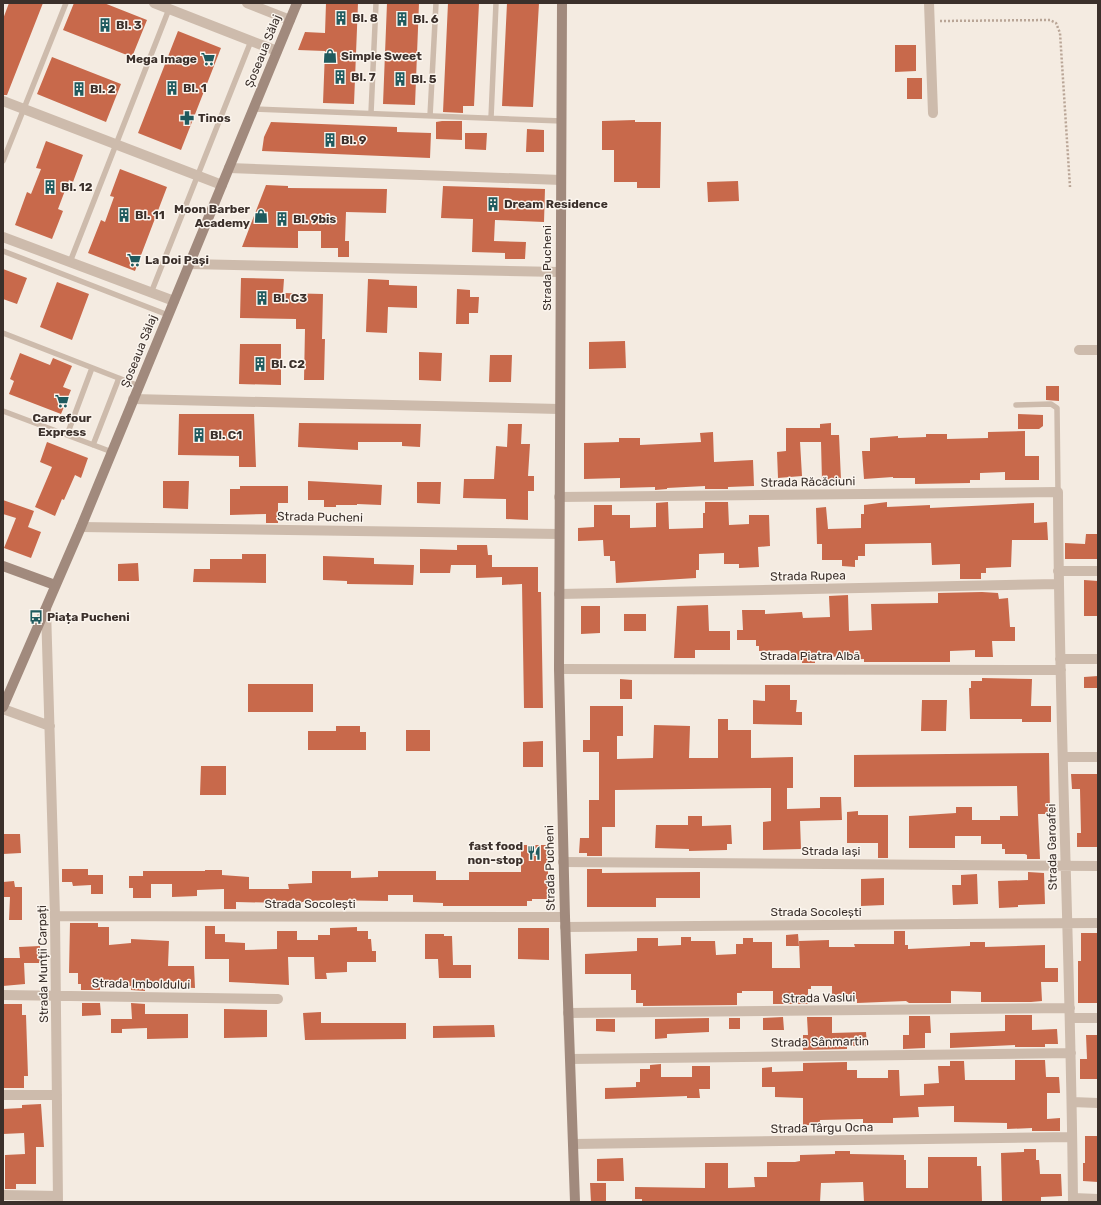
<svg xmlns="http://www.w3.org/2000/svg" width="1101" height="1205" viewBox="0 0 1101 1205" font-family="Rubik,sans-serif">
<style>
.building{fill:#c8694b}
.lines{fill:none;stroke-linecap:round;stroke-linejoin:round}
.path{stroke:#b9a596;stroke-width:2.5;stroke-dasharray:2 2;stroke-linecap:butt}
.lane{stroke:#cdbbac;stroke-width:5.5}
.street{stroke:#cdbbac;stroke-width:10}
.secondary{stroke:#a18a7d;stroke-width:10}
.labels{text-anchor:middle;stroke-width:3;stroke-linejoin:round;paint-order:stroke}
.poi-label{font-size:12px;font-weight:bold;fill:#3b302b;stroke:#fbf5ee;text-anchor:start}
.street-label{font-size:12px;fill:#3b302b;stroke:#fbf5ee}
</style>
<rect width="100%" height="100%" fill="#f4ebe1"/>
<!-- building -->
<path class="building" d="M9,3H43L7,95H3V19Z
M74,3H104L147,20L132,57L63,30Z
M326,3H358L354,104L323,103L325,51L298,50L305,32L325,33Z
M387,3H419L415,105L383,104Z
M448,3H479L474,106H463V113L443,112Z
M507,3H539L533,107L502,106Z
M178,31L221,48L181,150L138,133Z
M895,45H916V71L895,72Z
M52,57L121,84L106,122L37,94Z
M907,78H922V99H907Z
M635,120V122H661L660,188H637V182H614V150H602V121Z
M442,121H462V140L436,139V122Z
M271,122L397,127V132L431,133L430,158L262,151L264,137Z
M527,129L544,130V152H526Z
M465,133H487L486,150L465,149Z
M46,141L83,155L73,182L69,180L58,209L63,211L52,239L15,225L27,192L31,194L41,169L36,168Z
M120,169L167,187L135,271L88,253L101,220L105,222L114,197L110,196Z
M738,181L739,201L708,202L707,182Z
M266,185L288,186V188L387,189L386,213L346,212L345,241H349V257H338V248H321V231H298V248L242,247Z
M443,186L545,189L544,222L495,220L494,241L526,242L525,259H505V253L472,252L473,219L441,218Z
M3,269L27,278L17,304L3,299Z
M241,278L284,279L283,293L323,294L322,339H325L324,380H304L305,329H296V319L240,318Z
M368,279L389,280V285L417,286V308L388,307L387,333L366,332Z
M57,282L89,294L72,340L40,327Z
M457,289L470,290V297H479L478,313H469V324H456Z
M625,341L626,368L589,369V342Z
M240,344H281V385L239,384Z
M419,352L442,353L441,381L419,380Z
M20,353L50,365L53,358L72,366L63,387L71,390L61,414L9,394L14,381L10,379Z
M490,355H512L511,382H489Z
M1046,386H1059V401L1046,400Z
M179,414H254L256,467H239V456L178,455Z
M1018,414L1043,415V426L1039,429H1018Z
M299,423L421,424L420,447L402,446V442H358V450L298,447Z
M831,423V435H839L841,480L822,481L821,442H800L802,476L778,478L777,452L786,451V428H820V424Z
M508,424H522L521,444H530L528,476H534V491H528V520L506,519V499L463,498L464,479H494L496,446L507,447Z
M1025,431V456H1039V480H1005V472L980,473V480H970V483L915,484V478H893V477L864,479L862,451H870V438L898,436V438L926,437V434H947V439L988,438V432Z
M713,432L714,462L753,460L754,486L728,487V489H705V486L667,488V489L655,490V487L620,488V478L584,479V443L619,442V438H640V445L701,442L700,433Z
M47,442L88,458L81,478L75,475L64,500L62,499L55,516L35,507L52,467L40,462Z
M163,481H189L188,509L163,508Z
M308,481L382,485L381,505L357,504V505H336V507H324V500H308Z
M417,482H441L440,504L417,503Z
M240,486H288V503H278V523H266V514L230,515V489H240Z
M3,500L34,511L28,527L41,532L31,558L4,548L16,518L3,514Z
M668,502L669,529L703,528V513H705V502H728L729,525L749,524V515H769L770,546L758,547L759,567L739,568V564H724V553L699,554V570H696V578L616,583L615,561H610V556H604L603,540L578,541V528L594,527V505H612V515H630V528L656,527V503Z
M887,502V507L930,505V508L1034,503V523L1047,522L1048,540H1012L1011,567L986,568V573H981V579H960V564L932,565L931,543L865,544V556H858V560H855V567L842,566V560H822V544H817L816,508L826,507L828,529L861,528V514H864V505Z
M1086,534H1098V559H1065V543L1085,544Z
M457,545H487L488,555H492V567H538V592H541L543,708H524L522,584L502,585V577L476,578V565H451L450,573H420V549L457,550Z
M242,554H266V583L193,582L194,569H210V559H242Z
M323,556L374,558V564L414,565L413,585L347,584V581L323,580Z
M138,563L139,581H118V564Z
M1084,580L1098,581V616H1084Z
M982,592L998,593L999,599L1008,598L1010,627H1015V641H992L993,657H975V650L950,651V662H864V659L841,660V657L815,656V663H802V660H788V650L759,651V646H756V640H737V630H743L742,610H765V614L802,612L803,618L830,617L829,596L848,595L849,631L872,630L871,604L938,603V593Z
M708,605L709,631H730V650H695V658H674L677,606Z
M581,606H600V633L581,634Z
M624,614H646V631H624Z
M1098,676V688H1084V677Z
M982,678L1032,679L1031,706H1051V722H1022V719H970L969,688H971V681H982Z
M620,679L632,680V699H620Z
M248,684H313V712H248Z
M765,685H790V700H797L796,712H802V725L753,724V700L765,701Z
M922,700H947L946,731H921Z
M590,706H623V736H617V759L653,758L654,725L690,726L689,758H718V719H728V730H751V758L793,757V788H787V809L820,808V797H841L842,820L800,821L801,849L763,850V822L771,821V788L615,790V827H602V856H587V853H579L580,838H589V800H599V752H583V740H590Z
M336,726H360V732H366V750H308V731H336Z
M406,730H430V751H406Z
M543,741V767H523V742Z
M1049,753L1050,814H1038L1040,859H1027V855L1025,854H1005V849H1002V844H981V836H955V848H909V816L956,813V807H972V820H1000V816H1018L1017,786L854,787V755Z
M201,766H226V795H200Z
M1071,774H1098V847H1077V833H1081L1080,789H1072Z
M858,811V815H888V858H878V843H847V812Z
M688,816H702V826L731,825L732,844H727V850L689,851V849L655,848L656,825H688Z
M3,834H20L21,853L3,854Z
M521,845H548V899H532V901H527V906H443V903L413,902V895H388V901L325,900L302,902V905H289V903L236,902V909H224V889L197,890V896L172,897V884H151V898H133V888H129V876H143V871H205V870H222V875L249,877V889H289L288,884L312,883V871H351V878L378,877V871H436V880H469V872H521Z
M62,869H88V875H103V894H91V885L73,886L72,882H62Z
M587,869H602V873L700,872V898H656V907H587Z
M1028,872L1044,873L1045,904L1018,905V907L999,908L998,881L1028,880Z
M977,874L978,904L953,905L952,885H961V875Z
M884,878V905L861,906V879Z
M14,881L15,887H22V920H9L10,897H3V882Z
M70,923H98V927H109V945L131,943V939L169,941L168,966H194L195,988L145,986V991L131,990V986L100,985V990H81V984H78V973H69Z
M205,926H215V934H225V942L245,943V950L277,949V931H297V940H318V935H330V928L357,927V931H368V939H371L372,951H376V962H347V972L326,973L327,979H315L314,957H288L289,985L229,982V959H205Z
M518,928H549V960L518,959Z
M894,931H905V945H908V949L970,946V942H985V947L1045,945V968H1058V982H1041L1042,1001L1031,1002H981V992L951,991V1003H909L906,1001L857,1003V999H832V986H811V989H808V1004H773V991H742V993H737V1005L643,1006V1003H636V990H631V974H585V954L637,951V938H658V946L681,945V937H691V941H715L716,955L736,954V944H743V938H753V942H772V968H800L799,941L829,940V947H855L854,944H894Z
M1081,933H1098V1003H1078V961H1081Z
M425,934H444V936H452L453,965H471V978H439L438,959H425Z
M798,934L799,946H786V935Z
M40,946V963H24L25,984L3,986V958H20L19,947Z
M82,1003H100L101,1015L82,1016Z
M131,1003L145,1004V1014H188V1038L147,1039V1028L122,1029V1033H111V1019H132Z
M3,1004H22V1015H26L28,1076H24V1088H3Z
M224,1009L267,1010V1037L224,1038Z
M321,1012V1023H406V1039L305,1040L303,1013Z
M1005,1015H1032V1030L1057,1029L1058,1044H1045V1047H1015V1045L950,1048V1033L1005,1031Z
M909,1016H930L931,1033H925V1048L903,1049V1035H909Z
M783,1017L784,1030H763V1018Z
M807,1017H832V1033L866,1032L867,1046H847V1049L803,1050V1035H808Z
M709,1018V1032L667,1034V1038L655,1039V1019Z
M729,1018H740V1029H729Z
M596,1019H615V1032L596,1031Z
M494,1025L495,1037L433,1038V1026Z
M1086,1035H1098V1079H1080V1059H1087Z
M1015,1060H1045L1046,1077H1059L1060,1093H1047V1119L1060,1118V1131H1032V1128L1007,1129V1123L954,1122V1106L918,1107L919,1117L893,1118V1123H863V1119L820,1120V1125H803V1098L775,1097V1087H762V1068L772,1067V1072L803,1071V1063L847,1062V1070H857V1078H888V1070H899L900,1096L924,1095V1084L939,1083L938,1066H950V1061H964L965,1080H1015Z
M661,1064V1077H692V1066H710V1089H699L700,1098H687V1096L605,1099V1088L636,1087V1082H640V1069H650V1065Z
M41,1104L44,1147H36V1184H16V1189H5V1155L25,1154L24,1133L3,1134V1109L22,1108V1105Z
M1085,1136H1098V1182L1083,1181V1163H1085Z
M1024,1149H1036V1160H1039L1040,1174H1061L1062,1196L1041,1197V1202H1002L1001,1153L1024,1152Z
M835,1151H850V1154L904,1155V1160H906V1188H928V1157H977V1166H981L982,1202H864L863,1182L821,1183L820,1202H642V1199H635V1187L705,1188V1163H728V1188L755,1187L754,1177H767V1162H795L800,1161V1155L835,1154Z
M623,1158L624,1181H597V1159Z
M590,1183H606V1202H591Z"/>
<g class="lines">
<!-- path -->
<path class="path" d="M940,21L1050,20L1056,23L1060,33L1070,187"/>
<!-- lane -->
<path class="lane" d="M253,109L562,121
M371,113L376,3
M430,116L436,3
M491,118L496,3
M3,161L66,3
M3,251L168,315
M70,262L169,9
M151,293L251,41
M3,333L139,386
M1016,405L1051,404L1057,408L1058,492
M3,411L112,452
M67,435L92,368
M93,445L119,378"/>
<!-- street -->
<path class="street" d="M154,3L277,51
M247,3L290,20
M929,3L933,113
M3,101L222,185
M229,168L561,180
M3,237L174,301
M189,264L560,272
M1079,350H1098
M133,399L559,409
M559,497L1058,492C1059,729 1071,965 1073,1202
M81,527L559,534
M1058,571H1098
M559,594L1058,584
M46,609L55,916L58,1202
M1060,659H1098
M559,669L1061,670
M3,709L50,726
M1063,757H1098
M563,862L1098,866
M55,916L565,917
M565,927L1098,923
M3,995L278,999
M568,1013L1070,1008
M1070,1018H1098
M570,1059L1071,1053
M3,1095H57
M1072,1102L1098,1103
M573,1144L1072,1137
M3,1195L58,1196
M1073,1198L1098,1199"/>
<!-- secondary -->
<path class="secondary" d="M562,3L559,669L565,917L575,1202
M3,566L55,585
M3,707L81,527L297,3"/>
</g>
<!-- icons -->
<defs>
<symbol id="building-bare" viewBox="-9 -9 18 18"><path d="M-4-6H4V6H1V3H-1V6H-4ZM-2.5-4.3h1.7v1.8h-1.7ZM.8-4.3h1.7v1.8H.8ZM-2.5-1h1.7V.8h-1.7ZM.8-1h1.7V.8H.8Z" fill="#1f5a5e" stroke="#fbf5ee" stroke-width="2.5" paint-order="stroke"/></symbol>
<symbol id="shop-bare" viewBox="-9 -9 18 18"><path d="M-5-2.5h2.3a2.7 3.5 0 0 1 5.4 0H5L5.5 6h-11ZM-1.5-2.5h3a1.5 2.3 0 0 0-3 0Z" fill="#1f5a5e" stroke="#fbf5ee" stroke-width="2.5" paint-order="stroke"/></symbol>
<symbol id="supermarket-bare" viewBox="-9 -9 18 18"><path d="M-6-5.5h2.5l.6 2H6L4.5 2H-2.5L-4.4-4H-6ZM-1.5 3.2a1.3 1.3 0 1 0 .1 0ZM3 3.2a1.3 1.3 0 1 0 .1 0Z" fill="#1f5a5e" stroke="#fbf5ee" stroke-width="2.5" paint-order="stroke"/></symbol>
<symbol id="pharmacy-bare" viewBox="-9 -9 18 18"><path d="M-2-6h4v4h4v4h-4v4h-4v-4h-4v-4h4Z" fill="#1f5a5e" stroke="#fbf5ee" stroke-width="2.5" paint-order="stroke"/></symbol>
<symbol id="bus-bare" viewBox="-9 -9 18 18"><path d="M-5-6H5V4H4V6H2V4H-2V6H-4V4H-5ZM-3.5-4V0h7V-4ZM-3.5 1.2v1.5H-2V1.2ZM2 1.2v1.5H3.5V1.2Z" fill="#1f5a5e" stroke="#fbf5ee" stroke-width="2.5" paint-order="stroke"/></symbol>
<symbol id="restaurant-bare" viewBox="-9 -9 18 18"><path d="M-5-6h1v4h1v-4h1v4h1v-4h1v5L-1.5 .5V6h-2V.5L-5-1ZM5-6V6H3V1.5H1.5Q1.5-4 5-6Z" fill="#1f5a5e" stroke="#fbf5ee" stroke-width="2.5" paint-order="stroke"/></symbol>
</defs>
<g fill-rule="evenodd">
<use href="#building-bare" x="331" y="8" width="20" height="20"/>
<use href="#building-bare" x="392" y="9" width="20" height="20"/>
<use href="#building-bare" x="95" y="15" width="20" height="20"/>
<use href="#shop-bare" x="320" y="46" width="20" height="20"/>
<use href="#supermarket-bare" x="198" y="49" width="20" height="20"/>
<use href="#building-bare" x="330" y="67" width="20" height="20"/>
<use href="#building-bare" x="390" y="69" width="20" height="20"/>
<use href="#building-bare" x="162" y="78" width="20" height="20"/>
<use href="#building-bare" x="69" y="79" width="20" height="20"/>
<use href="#pharmacy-bare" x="177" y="108" width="20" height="20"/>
<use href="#building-bare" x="320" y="130" width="20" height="20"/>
<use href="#building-bare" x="40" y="177" width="20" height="20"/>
<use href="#building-bare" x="483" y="194" width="20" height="20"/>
<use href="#building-bare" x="114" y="205" width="20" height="20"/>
<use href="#shop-bare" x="251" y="206" width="20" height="20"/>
<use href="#building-bare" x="272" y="209" width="20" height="20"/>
<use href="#supermarket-bare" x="124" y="250" width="20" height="20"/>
<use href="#building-bare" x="252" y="288" width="20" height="20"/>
<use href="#building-bare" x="250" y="354" width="20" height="20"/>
<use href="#supermarket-bare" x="52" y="391" width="20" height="20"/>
<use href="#building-bare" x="189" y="425" width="20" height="20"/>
<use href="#bus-bare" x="26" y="607" width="20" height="20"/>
<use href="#restaurant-bare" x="524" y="843" width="20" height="20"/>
</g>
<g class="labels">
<!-- poi labels -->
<g class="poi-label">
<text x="352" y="22">Bl. 8</text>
<text x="413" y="23">Bl. 6</text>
<text x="116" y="29">Bl. 3</text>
<text x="341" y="60">Simple Sweet</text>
<text x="197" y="63" text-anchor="end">Mega Image</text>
<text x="351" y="81">Bl. 7</text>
<text x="411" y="83">Bl. 5</text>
<text x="183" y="92">Bl. 1</text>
<text x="90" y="93">Bl. 2</text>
<text x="198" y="122">Tinos</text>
<text x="341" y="144">Bl. 9</text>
<text x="61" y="191">Bl. 12</text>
<text x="504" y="208">Dream Residence</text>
<text x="250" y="213" text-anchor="end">Moon Barber<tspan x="250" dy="14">Academy</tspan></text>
<text x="135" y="219">Bl. 11</text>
<text x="293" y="223">Bl. 9bis</text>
<text x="145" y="264">La Doi Pași</text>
<text x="273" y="302">Bl. C3</text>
<text x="271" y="368">Bl. C2</text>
<text x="62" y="422" text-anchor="middle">Carrefour<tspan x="62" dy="14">Express</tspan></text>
<text x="210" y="439">Bl. C1</text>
<text x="47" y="621">Piața Pucheni</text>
<text x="523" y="850" text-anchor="end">fast food<tspan x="523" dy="14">non-stop</tspan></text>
</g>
<!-- street labels -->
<g class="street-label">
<text transform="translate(263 51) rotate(-68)" y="4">Șoseaua Sălaj</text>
<text transform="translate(547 268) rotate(-90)" y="4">Strada Pucheni</text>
<text transform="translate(139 351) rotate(-68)" y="4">Șoseaua Sălaj</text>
<text transform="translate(808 482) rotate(-1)" y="4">Strada Răcăciuni</text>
<text transform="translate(320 517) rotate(1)" y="4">Strada Pucheni</text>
<text transform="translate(808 576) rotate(-1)" y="4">Strada Rupea</text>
<text x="810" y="660">Strada Piatra Albă</text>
<text transform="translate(1052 847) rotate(-91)" y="4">Strada Garoafei</text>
<text x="831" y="855">Strada Iași</text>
<text transform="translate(550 868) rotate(-91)" y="4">Strada Pucheni</text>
<text x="310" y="908">Strada Socolești</text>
<text x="816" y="916">Strada Socolești</text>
<text transform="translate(43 964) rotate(-91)" y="4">Strada Munții Carpați</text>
<text transform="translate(141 984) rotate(1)" y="4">Strada Imboldului</text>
<text transform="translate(819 998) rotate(-1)" y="4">Strada Vaslui</text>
<text transform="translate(820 1042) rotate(-1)" y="4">Strada Sânmartin</text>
<text transform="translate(822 1128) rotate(-1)" y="4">Strada Târgu Ocna</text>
</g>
</g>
<!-- border -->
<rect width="1101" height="1205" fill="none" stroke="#3b302b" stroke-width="8"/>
</svg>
